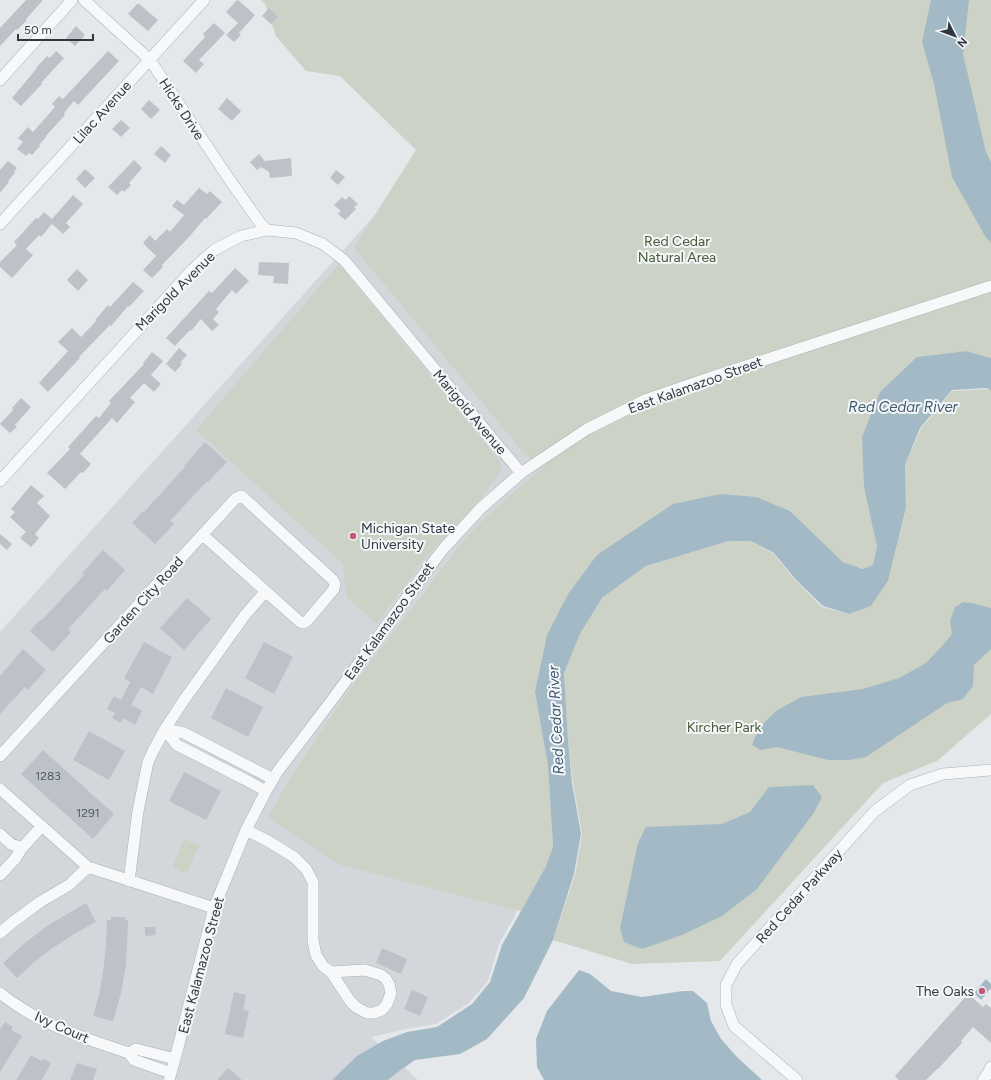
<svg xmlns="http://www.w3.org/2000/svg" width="991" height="1080" viewBox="0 0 991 1080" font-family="Figtree,sans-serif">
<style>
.built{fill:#d3d7dc}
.green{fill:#ccd3c6}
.water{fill:#a4b9c6}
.building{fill:#bcc2c7}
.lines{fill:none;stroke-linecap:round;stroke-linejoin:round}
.minor-casing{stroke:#aab0b5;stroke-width:12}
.minor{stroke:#f7f8f9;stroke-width:11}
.poi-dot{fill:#c05877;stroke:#f4f6f8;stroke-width:1.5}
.labels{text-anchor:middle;stroke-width:4;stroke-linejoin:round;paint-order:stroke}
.number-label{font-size:12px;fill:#525a62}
.street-label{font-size:14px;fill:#2e3841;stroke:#f4f6f8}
.park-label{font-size:14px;fill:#475b3c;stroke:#f4f6f8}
.poi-label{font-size:14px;fill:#2e3841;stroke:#f4f6f8;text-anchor:start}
.water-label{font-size:15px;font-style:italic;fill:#3c5b71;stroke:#f4f6f8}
</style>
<rect width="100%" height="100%" fill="#e4e8eb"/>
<!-- built -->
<path class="built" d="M435,148L792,508L566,593L542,867L499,944L488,981L469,1003L436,1024L406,1029L371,1037L418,1080H0V632Z"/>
<!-- green -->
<path class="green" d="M261,0H991V358L966,351L917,357L872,522L877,547L874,565L864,569L843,562L790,511L568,594L547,635L535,692L548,765L553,847L546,866L521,911L340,865L268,817C307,746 356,679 406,616C425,593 441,568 459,546C483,517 513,493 541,469L523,452L354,248L416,150L340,76L306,71L276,36L265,4Z
M339,264L499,460L502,469L482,497L424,560L377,624L346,597L343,564L196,430Z
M987,389L991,391V714L937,761L883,783L720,961L632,964L553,940L575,875L582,834L573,783L568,739L564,673L580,634L602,598L646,566L729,541H751L774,554L795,580L822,607L849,614L871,606L888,581L906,509L905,465L921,428L952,391Z
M184,839L199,845L187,874L172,868Z"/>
<!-- water -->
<path class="water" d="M931,0H969L963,54L986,152L991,162V243L985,236L952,177L934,84L922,42Z
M966,351L991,358V391L987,388L952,390L920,428L905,465L906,508L888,581L871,606L849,614L823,606L796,580L774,553L751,541H729L646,566L602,598L580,634L564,673L568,739L572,783L581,834L574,874L553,940L524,998L487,1039L460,1054L415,1060L398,1072L388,1080H332L357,1056L383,1041L407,1032L437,1027L472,1004L490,982L502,945L546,866L553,847L548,765L535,692L547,635L568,594L597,555L673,504L721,494L756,497L790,511L843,562L863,569L873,565L877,547L864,487L862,437L880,392L917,357Z
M963,602L972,603L991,608V649L974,665L973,686L963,699L947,703L866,757L849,760H828L777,747L760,750L752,745L759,728L776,711L801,697L863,689L899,678L926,663L943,645L952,634L950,621L955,607Z
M813,785L822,797L813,814L757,889L722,916L682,935L642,949L624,942L620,928L638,843L646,827L722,824L750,812L769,787Z
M579,970L590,974L611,991L642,997L683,991H693L707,1003L711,1021L721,1039L736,1056L762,1080H544L537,1067L536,1039L547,1011Z
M986,979L991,984V988L981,1000L974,993Z"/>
<!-- building -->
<path class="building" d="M26,0H43L26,19L27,20L17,30L16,29L0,46V28Z
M237,0H238L255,15L239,33L241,35L234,42L226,35L238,23L226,12Z
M138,3L158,20L148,31L128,14Z
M269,8L278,17L271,24L262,16Z
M214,23L225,33L199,60L204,64L196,73L183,61L205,37L203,34Z
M76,26L85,35L75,46L66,38Z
M56,51L64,58L41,83L42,84L21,106L12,98L37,68H36L47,56L50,58Z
M108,51L119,61L78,105L74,101L64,113L65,115L46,136V137L39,145L40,146L32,155L29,153L26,156L17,149L23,142L18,138L28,127L33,132L55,107L52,104L59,96L63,99Z
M227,98L241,111L232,121L218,109Z
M149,100L160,110L151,119L141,109Z
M121,120L130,128L121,137L112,129Z
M161,146L171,155L165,163L154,154Z
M259,154L265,161L291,158L292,176L270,178L269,172L261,167L257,170L250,162Z
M134,160L142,168L129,183L131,185L124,192L122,190L117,195L108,187Z
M8,161L17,168L14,172L15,173L8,181L9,182L0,193V170Z
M85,169L95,178L85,188L76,179Z
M336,170L345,177L338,185L330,178Z
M199,188L207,194L210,191L222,202L206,219L205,218L189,237L162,265L163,267L152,278L143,270L156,256L143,243L150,235L155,241L167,229L170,232L184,215L172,206L177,200L184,205Z
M73,195L83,204L66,223L70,227L63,234L52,224L41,237L39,235L26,249L33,255L12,278L0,267V262L17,245L14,242L36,218L38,219L44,212L52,219Z
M349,196L358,204L354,207L356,209L345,220L338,214L341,211L334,205L342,197L346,200Z
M259,262L289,263L288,284L273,283L274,276L258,275Z
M235,268L249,281L236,294L232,290L216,309L219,312L213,319L219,325L212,331L201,319L191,331L190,330L175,346L166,338L209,291L212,293Z
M77,269L88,280L78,291L67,280Z
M133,282L144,291L129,307L128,306L111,326L110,325L79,357L80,358L48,392L39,383L68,351L58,342L72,328L81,337L96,321L95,320L108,305L110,307Z
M179,348L187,355L180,363L182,364L175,372L166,364Z
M152,352L163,361L151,375L161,384L154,392L144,383L130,398L135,402L117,423L112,418L80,454L91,464L83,473L81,472L65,489L47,473L70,449L68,447L96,416L99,418L111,403L109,401L144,364L143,363Z
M21,398L31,407L15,425L17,427L10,433L0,424L13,410L12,408Z
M205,442L227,462L208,482L207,481L170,521L174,524L155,544L132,523L143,511L144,512L185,467L184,466Z
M31,485L44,496L37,503L50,516L35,534L39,538L31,547L20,538L26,532L10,517L15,512L11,509Z
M0,534L12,544L7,550L0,544Z
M103,550L125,570L107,591L105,589L68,629L71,632L53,652L30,631L41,619L42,620L84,575L82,573Z
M187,598L211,619L184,650L160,628Z
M144,642L172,657L153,694L141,687L131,705L142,711L135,725L123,718L121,723L112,718L115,713L107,709L114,696L121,700L130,682L124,678Z
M264,642L293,657L274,694L245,678Z
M23,649L46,670L28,690L25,687L0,714V676Z
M226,688L263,707L248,737L211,718Z
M89,731L125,751L109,780L73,760Z
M43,750L114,814L93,839L21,774Z
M184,772L221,791L206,820L169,801Z
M86,903L96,922L74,934L51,949L33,963L17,978L3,963L25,943L47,926Z
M111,917H125V920H128L126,965L121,993L113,1021L93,1016L99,995L103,972L106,945L107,920H111Z
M145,927H155L156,935L145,936Z
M382,948L407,959L401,974L376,963Z
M412,990L428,997L420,1016L404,1009Z
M234,992L246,995L243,1010L249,1011L243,1038L225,1034Z
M968,994L983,1007L986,1004L991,1008V1043L973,1027L961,1041L962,1043L938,1069H937L926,1080H899L895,1076Z
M5,1022L13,1027L11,1030L22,1036L0,1072V1029Z
M31,1055L42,1061L43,1059L51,1063L42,1080H16Z
M77,1063L97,1069L93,1080H70Z
M228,1068L242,1080H217Z"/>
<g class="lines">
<defs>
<path id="minor" d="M84,0L150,60L225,173L260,223L267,230
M0,80L72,0
M0,224L204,0
M0,481L192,270L214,250L241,236L267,230L296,233L323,244L344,260L521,473
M165,729L184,733L273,779
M165,730L177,745L244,779L266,791
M0,756L235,499L241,496L245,499L333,580L335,584L334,589L307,621L303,623L300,622L203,535
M0,789L88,867L214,908
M246,830L268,841L294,857L306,869L313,882V941L316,955L323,966L331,972L365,970L381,975L386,979L389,984L391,993L387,1004L382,1010L374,1013H367L356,1007L350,1001L331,972
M0,834L11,844L22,848L42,826
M0,875L15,859L22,848
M129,881L138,811L148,762L153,751L165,729L184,700L245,615L265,592
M0,933L13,922L40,902L69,885L88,867
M0,993C38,1024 83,1038 129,1053
M129,1053L134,1060L171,1073
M129,1053L136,1049L175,1059
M169,1080L175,1059L214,908L246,830L266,791L278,771L332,700L421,578L444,548L481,508L521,473L587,429L645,400L709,378L991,286
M797,1080L734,1026L726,1005V985L737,964L875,811L910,785L943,774L991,770
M983,1080L987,1075L991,1067"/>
</defs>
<!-- minor casing -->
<use href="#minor" class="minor-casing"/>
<!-- minor -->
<use href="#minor" class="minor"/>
</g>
<!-- markers -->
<g class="poi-dot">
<circle cx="353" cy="536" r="4"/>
<circle cx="982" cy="991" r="4"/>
</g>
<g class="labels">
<!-- number labels -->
<g class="number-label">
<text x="48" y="780">1283</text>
<text x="88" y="817">1291</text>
</g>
<!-- street labels -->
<g class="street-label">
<text transform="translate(182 109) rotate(57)" y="5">Hicks Drive</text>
<text transform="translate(102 112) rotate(-48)" y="5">Lilac Avenue</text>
<text transform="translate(175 291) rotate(-45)" y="5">Marigold Avenue</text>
<text transform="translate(695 385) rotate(-20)" y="5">East Kalamazoo Street</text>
<text transform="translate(470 412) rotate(50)" y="5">Marigold Avenue</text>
<text transform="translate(143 600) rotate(-48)" y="5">Garden City Road</text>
<text transform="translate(389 621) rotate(-54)" y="5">East Kalamazoo Street</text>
<text transform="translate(799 896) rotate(-48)" y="5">Red Cedar Parkway</text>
<text transform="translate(201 965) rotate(-75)" y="5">East Kalamazoo Street</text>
<text transform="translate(62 1027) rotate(24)" y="5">Ivy Court</text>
</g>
<!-- park labels -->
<g class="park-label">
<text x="677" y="246">Red Cedar<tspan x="677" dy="16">Natural Area</tspan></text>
<text x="724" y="732">Kircher Park</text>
</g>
<!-- poi labels -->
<g class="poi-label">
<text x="361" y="533">Michigan State<tspan x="361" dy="16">University</tspan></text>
<text x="974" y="996" text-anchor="end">The Oaks</text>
</g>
<!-- water labels -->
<g class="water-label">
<text x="903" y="412">Red Cedar River</text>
<text transform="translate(556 720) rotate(-93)" y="5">Red Cedar River</text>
</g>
</g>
<!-- north arrow -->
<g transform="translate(955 36) rotate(132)" stroke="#f4f6f8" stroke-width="3" paint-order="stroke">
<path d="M0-3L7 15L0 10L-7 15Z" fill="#2e3841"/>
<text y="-6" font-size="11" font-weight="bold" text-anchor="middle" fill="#2e3841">N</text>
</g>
<!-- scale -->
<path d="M18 34v6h75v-6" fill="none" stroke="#2e3841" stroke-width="2"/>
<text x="24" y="34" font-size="12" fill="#2e3841" stroke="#f4f6f8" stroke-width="3" paint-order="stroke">50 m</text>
</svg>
